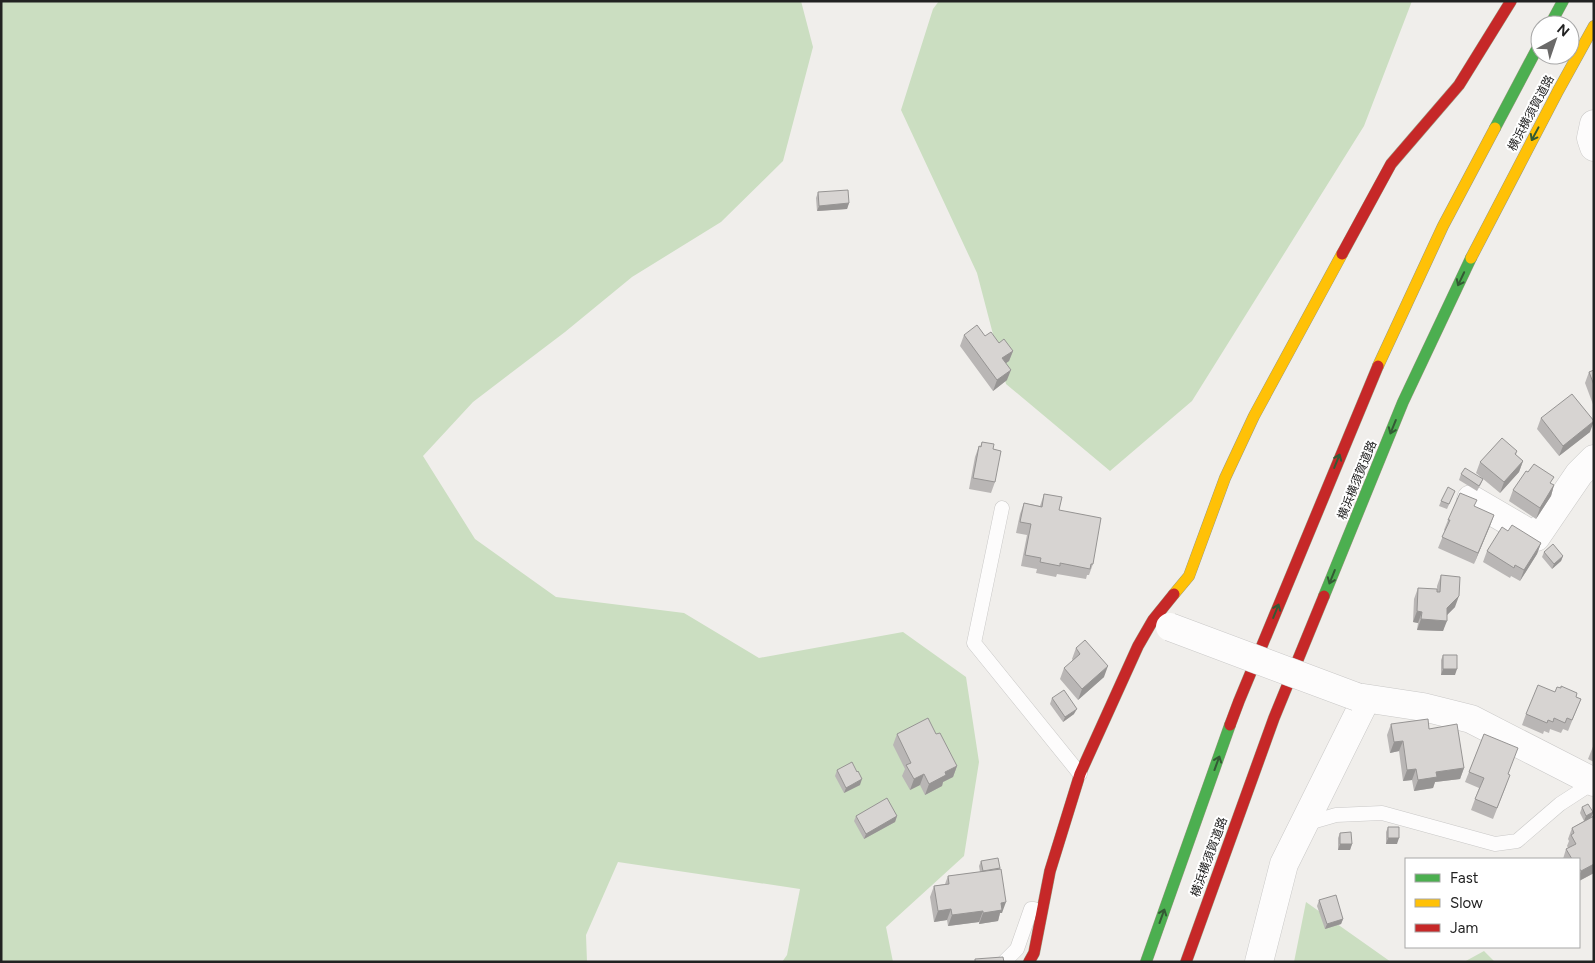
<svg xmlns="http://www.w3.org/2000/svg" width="1595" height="963" viewBox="0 0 1595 963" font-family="Figtree,'Noto Sans JP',sans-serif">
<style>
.forest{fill:#cbdec1}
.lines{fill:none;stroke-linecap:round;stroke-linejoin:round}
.lane-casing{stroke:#c9c8c7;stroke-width:15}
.street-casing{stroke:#c9c8c7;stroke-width:29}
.fast-casing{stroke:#999a82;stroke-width:12}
.slow-casing{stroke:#999a82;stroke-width:12}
.jam-casing{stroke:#999a82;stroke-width:12}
.lane{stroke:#fdfcfc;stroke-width:14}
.street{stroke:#fdfcfc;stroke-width:28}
.fast{stroke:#4caf50;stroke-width:11}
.slow{stroke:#ffc107;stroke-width:11}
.jam{stroke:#c62828;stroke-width:11}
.street-bridge-casing{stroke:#c9c8c7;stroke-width:29;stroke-linecap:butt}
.street-bridge{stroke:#fdfcfc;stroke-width:28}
.wall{fill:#b9b6b5}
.shaded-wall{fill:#969493}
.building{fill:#d7d4d2;stroke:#969493}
.oneway{stroke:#335a34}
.labels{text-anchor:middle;stroke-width:4;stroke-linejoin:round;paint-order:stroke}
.street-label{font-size:12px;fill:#222;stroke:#fff}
</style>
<rect width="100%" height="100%" fill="#f0eeeb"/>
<!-- forest -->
<path class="forest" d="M1,1H801L813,47L783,161L721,222L632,277L565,332L473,402L423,456L475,539L556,597L684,613L759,658L903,632L966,677L979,762L964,856L886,927L893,962H782L787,955L800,889L618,862L586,935L587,962H1Z
M939,1H1412L1364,126L1192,401L1110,471L1006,384L977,273L901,110L933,9Z
M1306,902L1391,962H1294Z
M1484,951L1495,962H1464Z"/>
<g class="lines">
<defs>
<path id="lane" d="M1002,508L974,643L1080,774
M1305,824L1336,815L1382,813L1495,844L1517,841L1560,804L1594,782
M1004,962L1017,949L1031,909H1034"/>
<path id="street" d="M1594,124L1591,138L1594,147
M1471,499L1536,537L1579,474L1594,459
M1357,697L1423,707L1471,719L1594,782
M1259,962L1284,864L1366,699"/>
<path id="fast" d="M1550,25L1563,1
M1495,128L1540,43
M1324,596L1403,402L1471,258
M1146,962L1230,725"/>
<path id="slow" d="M1471,258L1558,91L1594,26
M1378,366L1443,226L1495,128
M1174,594L1189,576L1225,478L1254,416L1342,254"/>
<path id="jam" d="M1342,254L1391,164L1459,85L1511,1
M1230,725L1239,701L1378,366
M1029,962L1034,953L1050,871L1080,774L1138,646L1153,620L1174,594
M1186,962L1274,718L1324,596"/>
</defs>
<!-- lane casing -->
<use href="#lane" class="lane-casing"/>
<!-- street casing -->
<use href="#street" class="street-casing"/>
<!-- fast casing -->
<use href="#fast" class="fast-casing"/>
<!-- slow casing -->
<use href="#slow" class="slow-casing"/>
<!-- jam casing -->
<use href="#jam" class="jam-casing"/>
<!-- lane -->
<use href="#lane" class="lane"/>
<!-- street -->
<use href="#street" class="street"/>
<!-- fast -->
<use href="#fast" class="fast"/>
<!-- slow -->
<use href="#slow" class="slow"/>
<!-- jam -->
<use href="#jam" class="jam"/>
<defs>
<path id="street-bridge" d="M1170,627L1357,697"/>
</defs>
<!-- street-bridge casing -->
<use href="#street-bridge" class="street-bridge-casing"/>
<!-- street-bridge -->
<use href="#street-bridge" class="street-bridge"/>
</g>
<!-- wall -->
<path class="wall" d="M818,192L849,203L847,209L817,211L816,198Z
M964,335L985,336L1013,351L1009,361L1006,363L1007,380L993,391L960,346Z
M1594,370V407L1585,383L1589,372Z
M1541,418L1590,432L1559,456L1537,429Z
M982,442L993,449L995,482L991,493L969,489L975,457L979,446L980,447Z
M1517,451L1516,455L1523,461L1519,472L1500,493L1476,473L1480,462Z
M1461,474L1483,479L1481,484L1477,491L1459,480Z
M1552,484L1554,485L1551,496L1536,519L1509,501L1513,490Z
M1455,491L1447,509L1439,506L1441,501Z
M1044,494L1059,510L1093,564L1089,575H1087L1086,579L1057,574L1056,577L1036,573L1037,569L1021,566L1027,535L1016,533L1020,514L1024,503L1040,506Z
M1475,507L1494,515L1474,564L1438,548L1445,531L1444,530L1448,520Z
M1508,531L1541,543L1537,554L1520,581L1511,576L1510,578L1483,562L1487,551Z
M1544,552L1563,556L1561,561L1552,569L1542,557Z
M1441,575L1455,607L1447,615L1443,631L1417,630L1418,623L1413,622L1414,599L1418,588L1437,591V586Z
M1076,648L1104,677L1078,700L1060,679L1064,668L1073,661L1072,659Z
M1443,655L1455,675H1441V660Z
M1576,697L1581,699L1568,731L1563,729L1561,733L1550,729L1549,733L1544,731L1543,734L1522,725L1526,714Z
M1052,698L1074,714L1063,722L1050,704Z
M1391,724L1429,729L1464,768L1460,779L1435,782L1433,788L1414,791L1412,780L1403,781L1399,751L1390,753L1387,735Z
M897,734H936L957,766L953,777L943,782L942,786L925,795L920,785L910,790L902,776L905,769L893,745Z
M1484,734L1508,774L1506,786L1493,819L1471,810L1479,788L1465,782Z
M1594,744V762L1588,759Z
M837,770L860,785L844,793L835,776Z
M1582,807L1593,812L1591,818L1594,816V873L1579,881V859H1563L1566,849L1568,848L1567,846L1569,841L1568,839L1572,828L1584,821L1580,813Z
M856,816H897L895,822L864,839L854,821Z
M1388,827L1397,844H1386V832Z
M1340,833L1352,844L1350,850H1338V838Z
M981,861L1000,868L1002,913H1000L998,921L979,924V922L948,926L947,920L934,922L930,897L934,886L945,884L948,876L980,872L979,866Z
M1319,900L1343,919L1341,924L1325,929L1317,906Z"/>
<!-- shaded-wall -->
<path class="shaded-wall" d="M849,203L847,209L817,211L819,206Z
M1013,351L1009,361L998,369L1002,358Z
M1011,370L1007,380L993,391L997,380Z
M1594,421L1590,432L1559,456L1563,446Z
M1523,461L1519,472L1500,493L1504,482Z
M1554,485L1551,496L1536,519L1540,508Z
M1494,515L1490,526L1474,564L1478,553Z
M1541,543L1537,554L1520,581L1524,570Z
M1563,556L1561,561L1552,569L1554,564Z
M1459,596L1455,607L1443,619L1447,608Z
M1417,611L1422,612L1418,623L1413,622Z
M1421,619L1447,621L1443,631L1417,630Z
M1108,666L1104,677L1078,700L1082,689Z
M1443,669H1457L1455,675H1441Z
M1077,709L1074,714L1063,722L1065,717Z
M1403,741L1399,751L1390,753L1394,742Z
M957,766L953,777L943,782L942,786L925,795L929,784L945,772Z
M1464,768L1460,779L1435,782L1433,788L1414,791L1418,780L1436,772Z
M1416,769L1412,780L1403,781L1407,770Z
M924,774L920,785L910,790L914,779Z
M862,779L860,785L844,793L846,788Z
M1593,812L1591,818L1584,821L1586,816Z
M897,816L895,822L864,839L866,834Z
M1388,838H1399L1397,844H1386Z
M1340,844H1352L1350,850H1338Z
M1594,864V873L1579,881V876L1581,871Z
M1006,902L1002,913H1000L998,921L979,924L983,913L1001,903Z
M951,909L947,920L934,922L938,911Z
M983,911L979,922L948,926L952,915Z
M1343,919L1341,924L1325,929L1327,924Z"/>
<!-- building -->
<path class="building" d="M848,190L849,203L819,206L818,192Z
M977,325L985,336L991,332L999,343L1004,339L1013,351L1002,358L1011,370L997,380L964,335Z
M1594,370V385L1589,372Z
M1572,394L1594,421L1563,446L1541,418Z
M1502,438L1517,451L1515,454L1523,461L1504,482L1480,462Z
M982,442L994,444L993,449L1001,451L995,482L973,478L979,446L981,447Z
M1534,464L1554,477L1550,483L1554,485L1540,508L1513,490L1526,471L1528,472Z
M1465,468L1483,479L1479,486L1461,474Z
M1448,487L1455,491L1449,504L1441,501Z
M1460,493L1477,500L1474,506L1494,515L1478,553L1442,537L1450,520H1448Z
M1044,494L1062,497L1059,510L1101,518L1093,564H1091L1090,569L1060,563V566L1040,562L1041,558L1025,555L1031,524L1020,522L1024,503L1042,507Z
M1512,525L1541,543L1524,570L1515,565L1514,568L1487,551L1502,527L1508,531Z
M1553,544L1563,556L1554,564L1544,552Z
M1441,575L1460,577L1459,596L1447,608V621L1421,619L1422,612L1417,611L1418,588L1437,589V592H1440Z
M1085,640L1108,666L1082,689L1064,668L1080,654L1076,648Z
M1443,655H1457V669H1443Z
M1538,685L1555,692L1557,687L1561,688V686L1577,693L1576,697L1581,699L1572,720L1567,718L1565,723L1554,718L1553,722L1548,720L1547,723L1526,714Z
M1064,690L1077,709L1065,717L1052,698Z
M928,718L936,734L940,733L957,766L945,772L946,775L929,784L924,774L914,779L906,765L911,763L897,734Z
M1428,719L1429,729L1457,724L1464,768L1436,772L1437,777L1418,780L1416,769L1407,770L1403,741L1394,742L1391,724Z
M1484,734L1518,748L1508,774L1510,775L1497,808L1475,799L1484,778L1469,772Z
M852,762L857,772L858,771L862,779L846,788L837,770Z
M887,798L897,816L866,834L856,816Z
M1588,804L1593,812L1586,816L1582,807Z
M1594,816V864L1581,871L1579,868V859H1572L1566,849L1576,844L1571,835L1574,833L1572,828Z
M1388,827H1399V838H1388Z
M1351,832L1352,844H1340V833Z
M998,858L1000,868L983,871L981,861Z
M1001,869L1006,902L1001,903L1002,910L983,913V911L952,915L951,909L938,911L934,886L949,884L948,876Z
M1336,895L1343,919L1327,924L1319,900Z
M1003,957L1004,962H975V959Z"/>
<!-- one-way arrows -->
<defs><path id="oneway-shaft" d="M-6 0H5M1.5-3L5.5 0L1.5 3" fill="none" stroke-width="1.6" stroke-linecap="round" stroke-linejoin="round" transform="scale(1.25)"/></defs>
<g class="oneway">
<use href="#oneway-shaft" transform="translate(1535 134) rotate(118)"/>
<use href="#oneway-shaft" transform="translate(1461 279) rotate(115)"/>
<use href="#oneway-shaft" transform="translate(1393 427) rotate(112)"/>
<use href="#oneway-shaft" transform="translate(1337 461) rotate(-68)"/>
<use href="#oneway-shaft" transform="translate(1332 577) rotate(112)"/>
<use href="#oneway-shaft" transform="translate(1276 611) rotate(-68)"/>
<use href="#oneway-shaft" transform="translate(1217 763) rotate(-70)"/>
<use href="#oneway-shaft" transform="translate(1162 916) rotate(-70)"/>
</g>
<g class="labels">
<!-- street labels -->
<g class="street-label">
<text transform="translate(1531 113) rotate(-62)" y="4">横浜横須賀道路</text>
<text transform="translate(1357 480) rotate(-68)" y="4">横浜横須賀道路</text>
<text transform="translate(1209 857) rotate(-70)" y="4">横浜横須賀道路</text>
</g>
</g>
<!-- border -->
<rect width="1595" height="963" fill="none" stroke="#222222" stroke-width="5"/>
<!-- legend -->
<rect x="1405" y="858" width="175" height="90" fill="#ffffff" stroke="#a7a7a7"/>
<rect x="1415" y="874" width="25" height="8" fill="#4caf50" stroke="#a7a7a7"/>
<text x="1450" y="883" font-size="15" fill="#222222">Fast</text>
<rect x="1415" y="899" width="25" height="8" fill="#ffc107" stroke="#a7a7a7"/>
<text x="1450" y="908" font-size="15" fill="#222222">Slow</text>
<rect x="1415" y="924" width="25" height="8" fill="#c62828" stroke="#a7a7a7"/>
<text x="1450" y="933" font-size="15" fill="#222222">Jam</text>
<!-- north arrow -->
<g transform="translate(1555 40) rotate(40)"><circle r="24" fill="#ffffff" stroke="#a7a7a7"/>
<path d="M0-4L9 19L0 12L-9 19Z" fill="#6a6968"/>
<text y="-8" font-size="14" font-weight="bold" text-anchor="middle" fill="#222222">N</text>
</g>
</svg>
